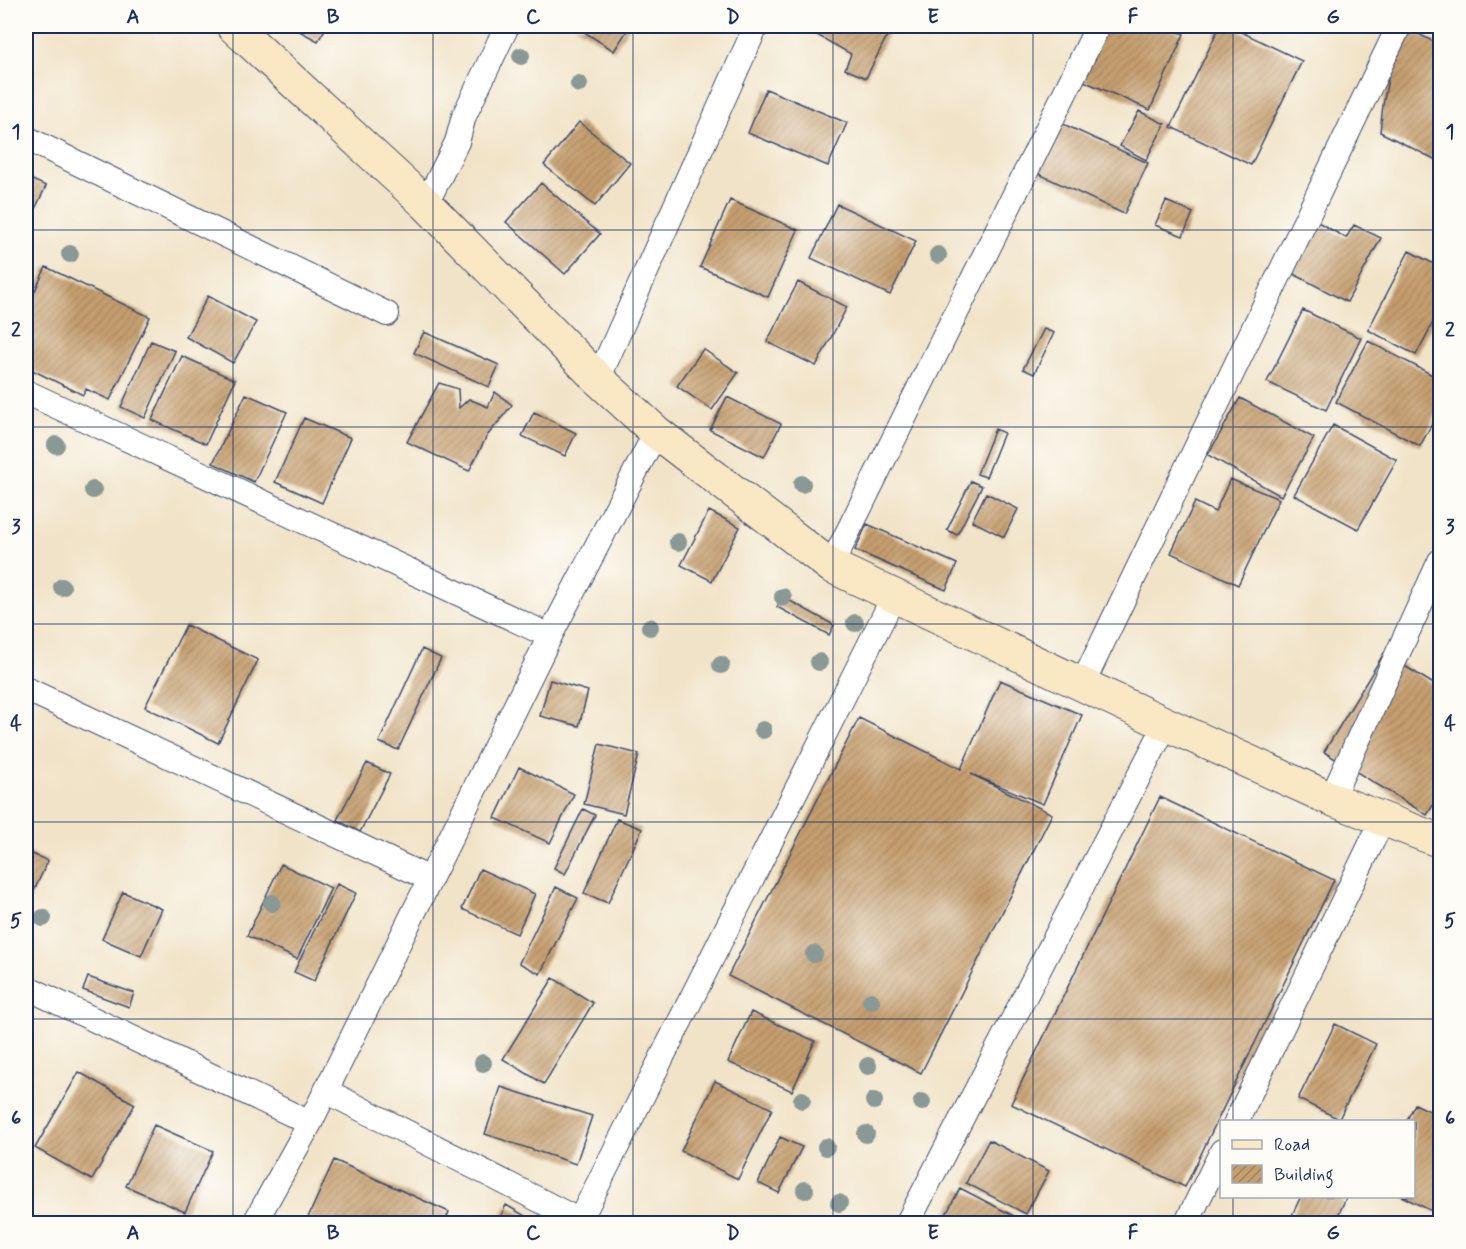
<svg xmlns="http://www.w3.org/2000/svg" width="1466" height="1249" viewBox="0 0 1466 1249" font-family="Mynerve,sans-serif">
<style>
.building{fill:url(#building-hatch)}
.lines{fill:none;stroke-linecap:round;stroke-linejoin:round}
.street-casing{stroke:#3b4a6e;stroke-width:26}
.secondary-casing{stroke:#3b4a6e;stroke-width:35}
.street{stroke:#fff;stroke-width:24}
.secondary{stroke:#fae7c3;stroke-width:33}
.tree{fill:#8a9896}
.grid{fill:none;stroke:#1b2f5e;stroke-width:1.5;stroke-opacity:0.55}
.neatline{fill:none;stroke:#1b2f5e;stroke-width:2}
.grid-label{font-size:20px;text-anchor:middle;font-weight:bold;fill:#1b2f5e}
</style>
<defs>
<pattern id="building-hatch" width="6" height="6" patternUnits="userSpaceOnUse" patternTransform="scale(1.5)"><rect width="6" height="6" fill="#c69f6e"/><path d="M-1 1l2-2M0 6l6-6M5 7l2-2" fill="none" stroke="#a0825e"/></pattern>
</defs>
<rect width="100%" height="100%" fill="#fdfcf7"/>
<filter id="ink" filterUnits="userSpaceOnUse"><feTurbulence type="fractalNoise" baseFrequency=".0167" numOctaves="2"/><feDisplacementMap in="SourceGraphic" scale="12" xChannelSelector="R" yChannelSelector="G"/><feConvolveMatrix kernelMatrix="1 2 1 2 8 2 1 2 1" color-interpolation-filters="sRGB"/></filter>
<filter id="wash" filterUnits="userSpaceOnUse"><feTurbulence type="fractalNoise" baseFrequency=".008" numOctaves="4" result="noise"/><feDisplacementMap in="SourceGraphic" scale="24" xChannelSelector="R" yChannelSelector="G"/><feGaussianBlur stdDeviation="1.35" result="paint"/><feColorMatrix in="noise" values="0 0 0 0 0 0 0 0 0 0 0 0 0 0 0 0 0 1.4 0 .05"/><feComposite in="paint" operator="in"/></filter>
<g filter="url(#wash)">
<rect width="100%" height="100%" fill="#f1e3c7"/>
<g id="blocks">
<!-- building -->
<path class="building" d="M290,26H327L318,41Z
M575,26H630L614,51Z
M810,26H892L866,78L845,69L851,54L808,30Z
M1103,26H1164L1184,34L1150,110L1079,79Z
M1220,26H1229L1302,61L1251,165L1171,127Z
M1405,27L1440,45V162L1380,132L1383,105L1391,63Z
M766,89L847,123L828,166L748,133Z
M1139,111L1165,124L1146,160L1120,146Z
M1048,117L1148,163L1124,214L1024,167Z
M579,122L630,163L595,206L544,165Z
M26,177L46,186L26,228Z
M541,183L600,234L565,274L506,222Z
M730,200L798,230L768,297L700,267Z
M1166,201L1193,213L1183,236L1155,225Z
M837,204L916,241L890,295L811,258Z
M1309,217L1346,238L1354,225L1381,238L1347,302L1284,269Z
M1409,251L1440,267V309L1416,355L1368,330Z
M46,267L150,317L110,400L86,389L83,395L26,367L28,358L26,357V310Z
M26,273L35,278L26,297Z
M798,282L847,307L816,366L767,342Z
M208,296L256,322L233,363L186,337Z
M1303,310L1361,338L1326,410L1267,382Z
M1044,329L1054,333L1034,374L1023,369Z
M424,332L499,365L489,387L414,353Z
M151,341L175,351L145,418L121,407Z
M1368,341L1440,379V409L1420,446L1336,402Z
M703,349L738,373L712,410L677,386Z
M182,356L235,380L206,444L152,420Z
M439,383L458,389L459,408L469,399L488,407L495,392L512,405L487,436L469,471L407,442Z
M246,394L287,412L254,482L213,463Z
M727,397L781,424L764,457L710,430Z
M1240,398L1314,438L1281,496L1208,455Z
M534,412L576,433L565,456L522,436Z
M304,418L351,438L322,503L275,482Z
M1333,425L1397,460L1358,529L1294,495Z
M995,429L1004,433L986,477L977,474Z
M1230,479L1279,499L1238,585L1171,553L1195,502L1215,512Z
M971,481L982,486L957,535L947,530Z
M986,493L1018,509L1004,537L972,521Z
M709,511L740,527L712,581L681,565Z
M867,524L957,564L946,590L855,550Z
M783,597L834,625L829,635L777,607Z
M186,625L258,660L218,743L145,707Z
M422,649L441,658L398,750L379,742Z
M1384,653L1440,688V794L1427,815L1324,752Z
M550,680L588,691L579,726L540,716Z
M1000,680L1082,715L1043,804L971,774L1052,814L921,1073L728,976L859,718L961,769Z
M599,744L639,754L624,814L584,804Z
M367,763L390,774L360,832L337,820Z
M519,767L574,794L550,843L495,818Z
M1160,797L1334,880L1185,1187L1011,1104Z
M583,809L595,815L565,874L554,868Z
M617,819L642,829L608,903L584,893Z
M26,851L48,861L28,903L26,902Z
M281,864L331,888L297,959L247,936Z
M480,869L535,894L517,934L462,909Z
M337,884L356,893L314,981L294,972Z
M556,887L578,898L540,974L519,963Z
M123,892L162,909L141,956L102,939Z
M88,977L134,993L129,1007L83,990Z
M553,978L593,1003L544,1084L503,1059Z
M751,1012L815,1041L792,1091L728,1062Z
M1335,1024L1376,1044L1339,1119L1298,1099Z
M79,1072L135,1104L92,1180L35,1148Z
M715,1081L772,1109L738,1179L681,1151Z
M501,1087L592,1116L576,1164L485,1134Z
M1415,1104L1440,1116V1204L1436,1213L1401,1196H1414V1122H1406Z
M154,1125L213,1151L185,1212L126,1186Z
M780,1137L802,1147L779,1193L758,1183Z
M989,1140L1049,1171L1026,1214L966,1183Z
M334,1160L449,1212L444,1224H305Z
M960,1188L1029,1224H941Z
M1301,1196H1347L1334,1224H1288Z
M506,1205L539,1224H497Z"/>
</g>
</g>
<g filter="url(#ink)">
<use href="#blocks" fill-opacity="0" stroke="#3b4a6e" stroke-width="1.5"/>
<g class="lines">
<defs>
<path id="street" d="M26,138L387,314
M426,204L457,142L464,116L507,26
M598,379L756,26
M26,392L550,636
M831,566L1098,26
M1082,685L1399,26
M26,689L430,879
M1331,799L1440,561
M26,987L310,1123
M326,1091L586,1224
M1236,1122L1383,819
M254,1224L310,1123L550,636L656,432
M578,1224L894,596
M907,1224L1166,724
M1186,1224L1222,1151"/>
<path id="secondary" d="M233,26L426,204L598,379L656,432L831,566L1166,724L1331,799L1440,841"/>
</defs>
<!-- street casing -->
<use href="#street" class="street-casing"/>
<!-- secondary casing -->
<use href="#secondary" class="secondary-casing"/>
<!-- street -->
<use href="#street" class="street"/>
<!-- secondary -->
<use href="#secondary" class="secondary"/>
</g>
<!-- trees -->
<g class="tree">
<circle cx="521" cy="56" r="9"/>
<circle cx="579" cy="84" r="9"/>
<circle cx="70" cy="254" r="9"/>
<circle cx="938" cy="255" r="9"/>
<circle cx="56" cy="445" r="9"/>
<circle cx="802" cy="484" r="9"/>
<circle cx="93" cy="490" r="9"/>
<circle cx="678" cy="542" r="9"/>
<circle cx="62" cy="587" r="9"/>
<circle cx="783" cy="597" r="9"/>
<circle cx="855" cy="623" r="9"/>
<circle cx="650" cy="627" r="9"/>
<circle cx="819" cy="662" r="9"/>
<circle cx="721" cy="665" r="9"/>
<circle cx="763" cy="730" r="9"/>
<circle cx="272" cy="903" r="9"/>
<circle cx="43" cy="918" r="9"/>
<circle cx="814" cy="954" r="9"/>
<circle cx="871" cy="1001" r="9"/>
<circle cx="483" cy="1063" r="9"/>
<circle cx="868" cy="1066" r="9"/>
<circle cx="802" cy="1100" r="9"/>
<circle cx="874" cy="1101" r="9"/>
<circle cx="922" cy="1102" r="9"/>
<circle cx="866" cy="1134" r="9"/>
<circle cx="826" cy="1147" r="9"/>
<circle cx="805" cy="1190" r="9"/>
<circle cx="839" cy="1203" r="9"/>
</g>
</g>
<!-- grid -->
<path class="grid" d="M233,26V1224M433,26V1224M633,26V1224M833,26V1224M1033,26V1224M1233,26V1122M26,230H1440M26,427H1440M26,624H1440M26,822H1440M26,1019H1440M1233,1196V1224"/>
<!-- margin -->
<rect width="1466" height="1249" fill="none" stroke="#fdfcf7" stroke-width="66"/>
<!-- legend -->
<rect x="1220" y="1120" width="195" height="78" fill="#fdfcf7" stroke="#a3aaba" stroke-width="1.5"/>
<rect x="1232" y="1140" width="30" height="9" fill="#fae7c3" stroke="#a3aaba" stroke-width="1.5"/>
<text x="1274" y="1150" font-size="18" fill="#1b2f5e">Road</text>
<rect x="1232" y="1165" width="30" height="18" fill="url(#building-hatch)" stroke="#a3aaba" stroke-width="1.5"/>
<text x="1274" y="1180" font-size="18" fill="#1b2f5e">Building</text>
<rect x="33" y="33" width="1400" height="1183" class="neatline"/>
<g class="grid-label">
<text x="133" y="23">A</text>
<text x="333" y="23">B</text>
<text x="533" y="23">C</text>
<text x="733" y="23">D</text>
<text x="933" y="23">E</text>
<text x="1133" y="23">F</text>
<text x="1333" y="23">G</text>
<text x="16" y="138">1</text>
<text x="1450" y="138">1</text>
<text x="16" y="336">2</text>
<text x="1450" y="336">2</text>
<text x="16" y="533">3</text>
<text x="1450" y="533">3</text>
<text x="16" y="730">4</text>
<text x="1450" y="730">4</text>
<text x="16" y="927">5</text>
<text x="1450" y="927">5</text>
<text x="16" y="1124">6</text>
<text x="1450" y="1124">6</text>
<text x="133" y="1239">A</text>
<text x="333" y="1239">B</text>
<text x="533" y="1239">C</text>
<text x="733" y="1239">D</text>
<text x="933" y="1239">E</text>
<text x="1133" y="1239">F</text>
<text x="1333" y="1239">G</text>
</g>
</svg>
